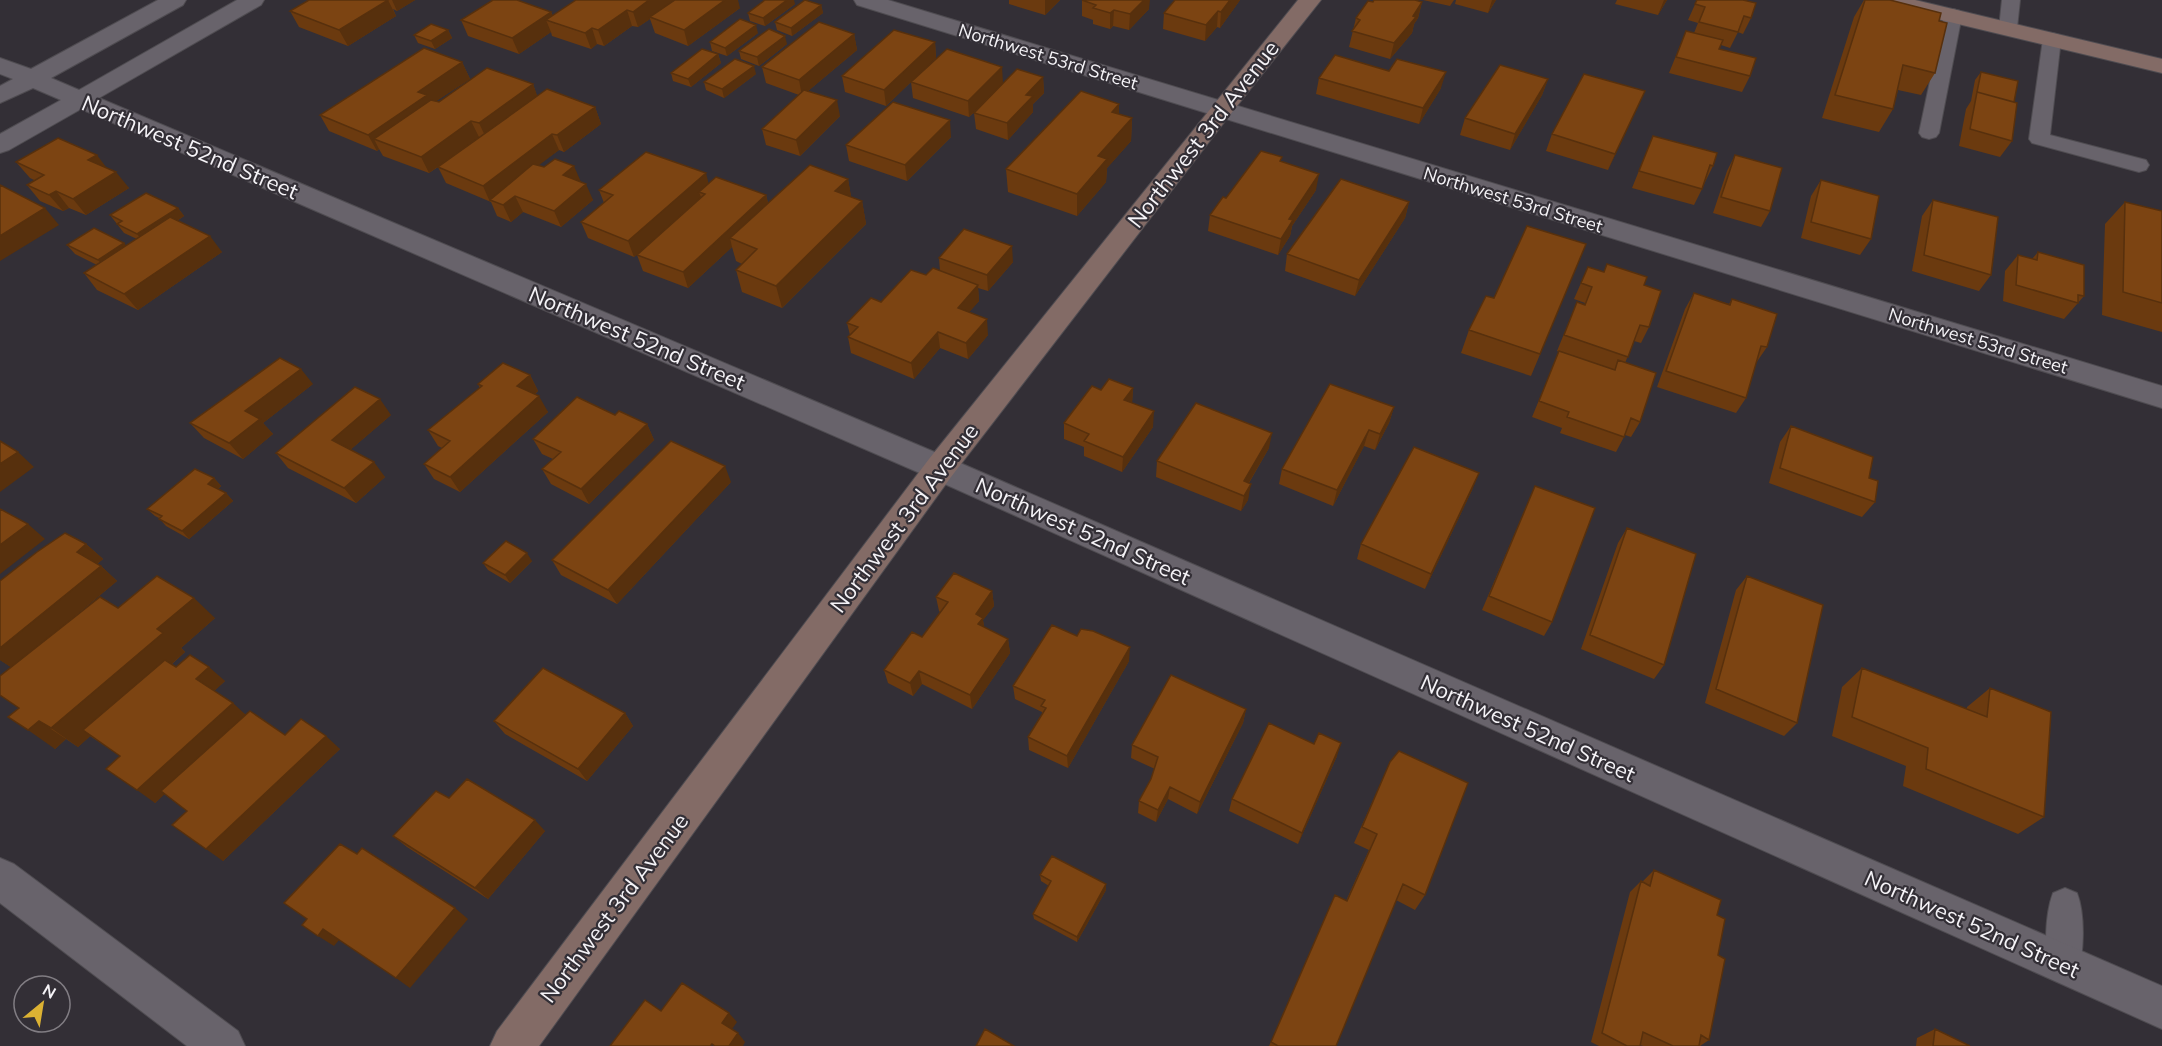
<svg xmlns="http://www.w3.org/2000/svg" width="2162" height="1046" viewBox="0 0 2162 1046" font-family="Mulish,sans-serif">
<style>
.lines{fill:none;stroke-linecap:round;stroke-linejoin:round}
.lane-casing{stroke:#4f4c51;stroke-width:2}
.street-casing{stroke:#4f4c51;stroke-width:2}
.secondary-casing{stroke:#4f4c51;stroke-width:2}
.lane{fill:#68636b;fill-rule:evenodd}
.street{fill:#68636b;fill-rule:evenodd}
.secondary{fill:#836b66;fill-rule:evenodd}
.wall{fill:#6b3a0f;fill-rule:evenodd}
.shaded-wall{fill:#57300d}
.building{fill:#7c4412;stroke:#57300d;stroke-width:1.5}
.labels{text-anchor:middle;stroke-width:4.5;stroke-linejoin:round;paint-order:stroke}
.far-street-label{font-size:18px;fill:#f5f3f7;stroke:#332f36}
.street-label{font-size:22px;fill:#f5f3f7;stroke:#332f36}
</style>
<rect width="100%" height="100%" fill="#332f36"/>
<g class="lines">
<defs>
<path id="lane" d="M2002,0H2020L2017,28L2015,32H2001L1999,28Z
M1953,9L1960,11L1962,15L1939,133L1936,137L1929,139L1922,137L1919,133L1944,15L1946,11Z
M2052,33L2059,35L2061,39L2050,135L2146,160L2149,165L2146,170L2139,172L2032,143L2029,139L2043,39L2045,35Z
M2065,888L2077,893C2085,913 2085,956 2076,976L2064,981L2052,976C2043,956 2045,914 2053,893Z"/>
<path id="street" d="M158,0H186L183,5L51,78L79,90L237,0H264L261,5L99,98L951,459L2162,986V1029L929,477L81,109L9,150L0,153V134L61,100L33,88L0,103V86L13,79L0,74V58L31,69Z
M854,0H888L2162,386V408L857,5Z
M0,858L14,864L238,1031L245,1046H187L0,903Z"/>
<path id="secondary" d="M1298,0H1321L1229,116L951,477L539,1046H490L497,1031L929,459Z
M1876,0H1915L2162,59V73L1879,5Z"/>
</defs>
<!-- lane casing -->
<use href="#lane" class="lane-casing"/>
<!-- street casing -->
<use href="#street" class="street-casing"/>
<!-- secondary casing -->
<use href="#secondary" class="secondary-casing"/>
<!-- lane -->
<use href="#lane" class="lane"/>
<!-- street -->
<use href="#street" class="street"/>
<!-- secondary -->
<use href="#secondary" class="secondary"/>
</g>
<!-- wall -->
<path class="wall" d="M309,0H415L397,11L393,9L396,16L348,46L299,27L290,11Z
M576,0L740,8L688,46L655,33L650,19L638,27L632,26L604,46L597,44L591,49L552,36L551,32L519,54L468,36L461,20L551,12L553,16Z
M1009,0H1060L1045,15L1009,4Z
M1082,0L1149,9L1129,30L1113,26L1110,29L1093,24V20L1082,16Z
M1175,0H1240L1220,28L1217,27L1205,41L1163,29L1164,13Z
M1423,0H1454L1450,6Z
M1456,0H1496L1488,13L1455,4Z
M1617,0H1667L1658,15L1615,4Z
M1697,0L1751,18L1743,34L1738,32L1730,48L1721,45L1719,49L1750,76L1742,92L1669,73L1686,31L1694,33L1698,23L1688,20Z
M1864,0H1890L1935,73L1921,95L1898,90L1893,109L1879,132L1822,118L1854,17Z
M1373,2H1422L1418,18L1414,24L1412,33L1390,59L1349,47L1356,18Z
M795,4L765,26L750,21L748,13Z
M821,5L823,13L792,36L777,30L775,22Z
M448,30L452,38L435,49L418,43L414,35Z
M758,33L727,56L712,51L710,42Z
M854,34L857,50L808,91L840,116L800,156L766,145L762,129L799,95L766,83L762,67Z
M935,42L936,58L916,78L1003,83L1043,77L1044,93L1033,104V112L1008,140L976,129L974,113L992,95L969,117L913,98L911,82L886,106L845,92L842,76Z
M787,44L759,66L741,59L739,51Z
M718,54L721,63L691,87L673,81L671,73Z
M462,62L470,79L436,101L439,102L533,84L537,96L595,107L601,124L564,152L559,150L538,165L581,182L593,200L561,227L523,212L511,222L497,216L491,202L446,183L438,167L429,173L383,156L379,149L377,151L329,131L320,115ZM479,137H480L446,161Z
M1981,72L2014,102L2012,141L2000,157L1959,146L1966,109L1971,101L1975,80Z
M756,74L724,98L706,90L704,82Z
M1319,78L1441,88L1419,124L1316,94Z
M1548,79L1542,95L1510,150L1460,135L1465,118Z
M1645,91L1608,170L1546,151L1552,134Z
M1119,104V114L1132,118L1131,141L1107,168L1106,182L1077,216L1008,192L1006,169Z
M1653,136L1713,166L1705,182L1702,189L1694,205L1632,188Z
M951,137L907,181L849,161L846,145Z
M1735,155L1770,211L1761,227L1713,213L1727,171Z
M16,162L107,168L129,188L86,215L69,208L63,211L40,201L27,185L34,180L30,178Z
M1282,162L1316,190L1292,226L1290,236L1278,255L1208,231L1210,215L1226,198Z
M848,179L851,197L862,201L866,224L782,308L742,292L736,270L742,264L736,261L732,247L688,288L643,271L637,255L701,197L634,257L588,238L581,222L604,203L599,190L709,183L766,195L768,203Z
M1821,180L1871,239L1860,255L1801,238L1811,196Z
M1933,200L1991,275L1979,291L1912,271L1922,216Z
M1409,202L1405,218L1355,296L1285,271L1287,254Z
M2125,202L2162,211V332L2102,315L2105,224Z
M178,208L184,216L177,221L222,252L138,310L97,290L84,273L97,265L75,254L67,245L126,246L137,239L124,233L110,215Z
M1586,244L1531,376L1461,353L1469,330L1494,298Z
M2038,252L2084,296L2064,319L2003,301L2005,271L2018,255L2032,259Z
M939,258L1013,262L988,291L978,288L979,301L969,312L988,335L968,359L940,348L914,379L851,353L848,337L850,335L847,323L881,302L926,275L940,271Z
M1607,264L1644,285L1649,327L1641,343L1634,341L1625,363L1640,422L1631,437L1625,435L1616,452L1560,433L1562,428L1532,417L1559,352L1557,351L1577,302L1584,305L1585,303L1574,299L1588,267L1604,272Z
M1694,293L1729,304L1732,299L1767,347L1756,363L1746,398L1736,413L1657,387L1685,309Z
M530,375L538,391L535,394L548,412L460,492L434,479L424,464L442,448L438,446L428,430L480,388L478,384Z
M313,384L263,423L273,434L243,459L204,438L190,423Z
M1133,388L1132,403L1153,427L1122,472L1084,456V447L1064,439V423L1101,390Z
M1394,407L1389,423L1375,450L1364,446L1333,506L1279,484L1282,469Z
M391,415L350,450L385,477L356,503L288,468L276,453Z
M615,415L647,424L654,440L589,504L551,484L542,469L553,459L542,454L533,439Z
M1791,426L1869,478L1875,502L1862,517L1769,483L1780,442Z
M1269,448L1249,483L1248,500L1241,511L1156,477L1157,461Z
M214,478L221,486L218,489L226,493L233,501L189,539L166,526L159,518L155,516L147,509Z
M731,482L617,604L561,575L552,560Z
M1535,486L1552,622L1544,636L1482,610Z
M1473,488L1425,589L1357,559L1361,544Z
M1627,528L1664,665L1654,679L1581,649L1618,543Z
M86,544L103,559L97,564L101,566L117,581L57,631L118,608L215,618L181,648L185,652L172,664L176,667L225,681L214,691L246,715L285,735L340,749L223,861L187,811L164,794L155,803L120,756L90,736L78,747L66,739L55,749L19,708L0,695L11,667L0,660V581Z
M532,561L510,583L488,570L483,563Z
M1747,576L1797,723L1784,736L1705,703L1736,590Z
M992,591L994,606L983,620L984,627L1008,639L1010,653L972,709L922,684L913,696L888,683L884,670L922,637L940,612L939,611L936,597Z
M1129,661L1068,768L1029,750L1028,737L1042,714V712L1015,699L1013,686Z
M1862,668L1967,709V707L1990,688L2044,817L2018,834L1903,786L1906,766L1832,736L1842,687Z
M1246,709L1243,723L1197,814L1168,799L1156,822L1138,813L1139,801L1151,779L1155,769L1131,758L1132,745Z
M625,713L633,726L587,781L505,734L494,721Z
M1314,744L1337,756L1298,844L1229,811L1232,799Z
M1390,762L1425,895L1415,910L1396,900L1336,1046H1269L1335,895L1346,901L1369,850L1354,843Z
M449,798L545,831L488,899L407,847L393,836Z
M1654,870L1717,915L1718,955L1709,1040L1700,1046H1643L1640,1045V1046H1599L1591,1042L1630,892L1641,881L1642,882Z
M1040,875L1106,884V890L1077,942L1034,919L1033,914L1049,886L1041,881Z
M1935,1029L1970,1046H1916L1917,1038Z"/>
<!-- shaded-wall -->
<path class="shaded-wall" d="M388,0L396,16L348,46L339,30Z
M392,0H415L397,11Z
M649,0H676L650,17V19L638,27L633,12Z
M725,0H738L740,8L688,46L684,30Z
M787,0H794L795,4L765,26L763,18Z
M1045,0H1060L1045,15Z
M1144,0H1150L1149,9L1129,30L1130,14Z
M1230,0H1240L1220,28L1221,12Z
M1492,0H1496L1488,13Z
M1664,0H1667L1658,15Z
M1422,2L1418,18L1414,24L1412,33L1390,59L1394,43Z
M821,5L823,13L792,36L791,28Z
M627,10L632,26L604,46L598,30Z
M1114,10L1113,26L1110,29V13Z
M1218,11L1217,27L1205,41L1206,25Z
M551,12L556,24L546,20L551,32L519,54L512,38Z
M756,25L758,33L727,56L725,48Z
M592,28L597,44L591,49L585,33Z
M448,30L452,38L435,49L431,41Z
M854,34L857,50L802,96L799,80Z
M785,36L787,44L759,66L757,57Z
M935,42L936,58L886,106L884,90Z
M718,54L721,63L691,87L688,79Z
M462,62L470,79L432,104L374,139L379,149L377,151L368,135L418,92Z
M754,66L756,74L724,98L722,89Z
M1002,67L1003,83L969,117L968,101Z
M1446,72L1441,88L1419,124L1423,108Z
M1043,77L1044,93L1033,104V112L1008,140L1007,123L1026,95Z
M1548,79L1542,95L1510,150L1515,134Z
M533,84L539,101L487,140L479,123Z
M1645,91L1638,107L1608,170L1615,154Z
M837,100L840,116L800,156L796,140Z
M1119,104V127L1112,112Z
M595,107L601,124L564,152L557,135Z
M1132,118L1131,141L1107,168L1106,182L1077,216V194L1098,156Z
M950,120L951,137L907,181L905,165Z
M471,121L479,137L429,173L421,157Z
M552,134L559,150L492,201L490,200V202L483,186Z
M97,155L109,171L88,160Z
M574,166L581,182L563,175Z
M116,172L129,188L86,215L73,199Z
M706,173L710,189L699,192L701,197L634,257L628,241Z
M1319,174L1316,190L1292,226L1290,236L1278,255L1281,239L1289,219Z
M848,179L852,202L835,191Z
M586,184L593,200L561,227L554,211Z
M56,191L69,208L63,211L49,195Z
M766,195L770,211L730,238L732,247L688,288L683,272Z
M515,196L523,212L511,222L503,205Z
M862,201L866,224L782,308L776,286Z
M1409,202L1405,218L1355,296L1359,280Z
M45,208L59,225L0,261V236Z
M178,208L184,216L144,243L137,234Z
M210,236L222,252L138,310L124,294Z
M124,243L131,251L105,268L98,260Z
M1012,246L1013,262L988,291L987,275Z
M978,285L979,301L959,324L958,308Z
M987,319L988,335L968,359L966,343Z
M938,332L940,348L914,379L911,363Z
M301,369L313,384L263,423L273,434L243,459L229,443L245,411Z
M530,375L538,391L526,402L517,386Z
M1133,388L1132,404L1124,400Z
M539,396L548,412L460,492L450,477Z
M380,399L391,415L343,456L332,440Z
M1394,407L1389,423L1375,450L1380,434Z
M1154,411L1153,427L1122,472L1123,457Z
M647,424L654,440L589,504L581,489Z
M1369,430L1364,446L1333,506L1337,490Z
M1272,433L1269,448L1241,496L1244,481Z
M18,452L34,467L0,492V464Z
M374,462L385,477L356,503L344,488Z
M725,466L731,482L617,604L608,590Z
M1479,473L1473,488L1425,589L1431,574Z
M214,478L221,486L215,492L208,484Z
M1251,484L1248,500L1241,511L1244,496Z
M226,493L233,501L189,539L182,531Z
M28,524L45,539L0,574V545Z
M86,544L103,559L93,567L77,552Z
M527,553L532,561L510,583L505,575Z
M101,566L117,581L12,668L0,660V648Z
M992,591L994,606L983,620L985,632L980,639L976,614Z
M194,598L215,618L181,648L185,652L78,747L51,728L157,629Z
M1008,639L1010,653L972,709L970,695Z
M1130,647L1129,661L1068,768L1067,756Z
M209,667L225,681L212,693L196,679Z
M919,671L922,684L913,696L910,683Z
M233,703L248,717L155,803L137,790Z
M1246,709L1243,723L1197,814L1200,802Z
M625,713L633,726L587,781L578,769Z
M39,721L66,739L55,749L28,730Z
M326,736L340,749L223,861L206,849Z
M1341,743L1337,756L1298,844L1302,833Z
M1170,787L1168,799L1156,822L1158,810Z
M535,820L545,831L488,899L475,888Z
M1106,884V890L1077,942V937Z
M455,908L468,919L410,988L396,978Z
M323,929L339,940L334,946L318,936Z
M729,1013L737,1022L730,1032L722,1023Z
M738,1033L745,1042L743,1046H729Z"/>
<!-- building -->
<path class="building" d="M309,0H388L339,30L290,11Z
M493,0H517L551,12L512,38L461,20Z
M576,0H649L633,12L627,10L598,30L592,28L585,33L546,20Z
M675,0H725L684,30L650,17Z
M765,0H787L763,18L748,13Z
M805,0L821,5L791,28L775,22Z
M1082,0H1144L1130,14L1114,10L1110,13L1093,8L1096,5Z
M1175,0H1230L1221,12L1218,11L1206,25L1164,13Z
M1374,0H1415L1422,2L1413,16L1416,17L1394,43L1352,31L1360,20L1356,18L1368,1L1373,2Z
M1697,0H1743L1756,3L1751,18L1744,16L1738,32L1699,22L1705,7L1695,4Z
M1865,0H1890L1941,13L1939,21L1947,23L1935,73L1903,65L1893,109L1835,95Z
M740,19L756,25L725,48L710,42Z
M819,22L854,34L799,80L762,67Z
M431,24L448,30L431,41L414,35Z
M769,29L785,36L757,57L739,51Z
M894,30L935,42L884,90L842,76Z
M1686,31L1723,40L1719,49L1756,58L1750,76L1676,57Z
M424,48L462,62L418,92L427,95L368,135L320,115Z
M702,49L718,54L688,79L671,73Z
M947,49L1002,67L968,101L911,82Z
M1335,55L1389,71L1397,59L1446,72L1423,108L1319,78Z
M735,59L754,66L722,89L704,82Z
M1500,65L1548,79L1515,134L1465,118Z
M487,68L533,84L479,123L471,121L421,157L374,139L431,100L439,102Z
M1017,69L1043,77L1026,95L1033,96L1007,123L974,113Z
M1981,72L2018,81L2014,102L1977,92Z
M1584,74L1645,91L1615,154L1552,134Z
M547,89L595,107L557,135L552,134L483,186L438,167Z
M804,90L837,100L796,140L762,129Z
M1081,91L1119,104L1112,112L1132,118L1098,156L1107,159L1077,194L1006,169Z
M1977,92L2017,103L2012,141L1970,129Z
M893,102L950,120L905,165L846,145Z
M1653,136L1717,153L1713,166L1710,165L1702,189L1639,171Z
M58,138L97,155L88,160L116,172L73,199L56,191L49,195L27,185L44,175L16,162Z
M1261,151L1282,157L1280,161L1319,174L1289,219L1293,220L1281,239L1210,215L1223,197L1226,198Z
M646,152L706,173L628,241L581,222L613,195L599,190Z
M1735,155L1782,168L1770,211L1721,197Z
M555,159L574,166L563,175L586,184L554,211L515,196L503,205L490,200L533,164L544,167Z
M810,165L848,179L835,191L862,201L776,286L736,270L757,249L730,238Z
M716,177L766,195L683,272L637,255L705,194L699,192Z
M1341,179L1409,202L1359,280L1287,254Z
M1821,180L1879,196L1871,239L1811,222Z
M0,185L45,208L0,236Z
M146,193L178,208L137,234L117,224L122,221L110,215Z
M1933,200L1998,217L1991,275L1924,255Z
M2125,202L2162,211V303L2123,292Z
M170,217L210,236L124,294L84,273Z
M1527,226L1586,244L1540,354L1469,330L1486,296L1494,298Z
M94,228L124,243L98,260L67,245Z
M964,229L1012,246L987,275L939,258Z
M2038,252L2084,265V296L2078,295V303L2016,285L2018,255L2037,260Z
M1607,264L1647,277L1644,285L1661,291L1649,327L1640,325L1628,357L1564,335L1577,302L1585,305L1592,287L1581,283L1588,267L1604,272Z
M933,268L978,285L958,308L987,319L966,343L938,332L911,363L848,337L858,327L847,323L871,298L881,302L911,270L926,275Z
M1694,293L1730,305L1732,299L1777,314L1767,347L1761,346L1746,398L1666,371Z
M1559,351L1615,370L1618,360L1656,373L1640,422L1631,418L1624,437L1567,417L1569,412L1539,401Z
M280,358L301,369L245,411L260,419L229,443L190,423Z
M503,363L530,375L517,386L539,396L450,477L424,464L450,441L428,430L482,386L478,384Z
M1109,379L1133,388L1124,400L1154,411L1123,457L1084,441L1089,434L1064,423L1092,386L1101,390Z
M1330,384L1394,407L1380,434L1369,430L1337,490L1282,469Z
M355,387L380,399L332,440L374,462L344,488L276,453Z
M577,397L615,415L619,411L647,424L581,489L542,469L561,452L533,439Z
M1196,403L1272,433L1244,481L1251,484L1244,496L1157,461Z
M1791,426L1873,457L1869,478L1878,481L1875,502L1780,468Z
M0,441L18,452L0,464Z
M671,441L725,466L608,590L552,560Z
M1414,447L1479,473L1431,574L1361,544Z
M195,469L214,478L208,484L226,493L182,531L159,519L162,516L147,509Z
M1535,486L1595,508L1552,622L1489,596Z
M0,509L28,524L0,545Z
M1627,528L1696,554L1664,665L1590,635Z
M65,533L86,544L77,552L101,566L0,648V581L37,552Z
M506,541L527,553L505,575L483,563Z
M954,573L992,591L976,614L983,618L978,624L1008,639L970,695L919,671L910,683L884,670L912,632L922,637L948,602L936,597Z
M157,576L194,598L157,629L163,633L51,728L39,721L28,730L8,717L19,708L0,695V676L100,597L118,608Z
M1747,576L1823,605L1797,723L1716,689Z
M1052,625L1077,636L1081,629L1093,631L1130,647L1067,756L1028,737L1046,708L1041,706L1045,700L1013,686Z
M190,655L209,667L196,679L233,703L137,790L106,769L120,756L83,730L165,660L176,667Z
M543,668L625,713L578,769L494,721Z
M1862,668L1987,717L1990,688L2051,712L2044,817L1926,769L1928,748L1852,717Z
M1171,675L1246,709L1200,802L1170,787L1158,810L1139,801L1151,779L1158,757L1132,745Z
M250,711L285,735L301,719L326,736L206,849L172,825L187,811L161,791Z
M1269,723L1314,744L1319,733L1341,743L1302,833L1232,799Z
M1399,751L1468,783L1425,895L1403,884L1336,1046H1278L1271,1042L1335,895L1347,901L1377,834L1362,827L1390,762Z
M467,779L535,820L475,888L393,836L436,791L449,798Z
M340,844L357,854L362,848L455,908L396,978L323,929L318,936L302,925L307,919L284,903Z
M1052,856L1106,884L1077,937L1033,914L1051,881L1040,875Z
M1654,870L1721,900L1717,915L1725,919L1718,955L1725,959L1709,1040L1701,1035L1699,1046H1673L1643,1032L1640,1046H1627L1602,1033L1641,881L1650,886Z
M682,983L729,1013L722,1023L738,1033L729,1046H715L712,1044L710,1046H610L645,1000L661,1011Z
M985,1029L1014,1046H976Z
M1935,1029L1970,1046H1933Z"/>
<g class="labels">
<!-- far-street labels -->
<g class="far-street-label">
<text transform="translate(1048 57) rotate(17)" y="6">Northwest 53rd Street</text>
<text transform="translate(1513 200) rotate(17)" y="6">Northwest 53rd Street</text>
<text transform="translate(1978 341) rotate(17)" y="6">Northwest 53rd Street</text>
</g>
<!-- street labels -->
<g class="street-label">
<text transform="translate(1203 134) rotate(-52)" y="8">Northwest 3rd Avenue</text>
<text transform="translate(190 147) rotate(23)" y="8">Northwest 52nd Street</text>
<text transform="translate(637 338) rotate(23)" y="8">Northwest 52nd Street</text>
<text transform="translate(904 518) rotate(-53)" y="8">Northwest 3rd Avenue</text>
<text transform="translate(1083 531) rotate(24)" y="8">Northwest 52nd Street</text>
<text transform="translate(1528 728) rotate(24)" y="8">Northwest 52nd Street</text>
<text transform="translate(614 908) rotate(-53)" y="8">Northwest 3rd Avenue</text>
<text transform="translate(1972 924) rotate(24)" y="8">Northwest 52nd Street</text>
</g>
</g>
<!-- north arrow -->
<g transform="translate(42 1004) rotate(30)"><circle r="28" fill="#332f36" stroke="#817d83" stroke-width="1.5"/>
<path d="M0-4.5L10 22L0 15L-10 22Z" fill="#dcb233"/>
<text y="-9" font-size="16" font-weight="bold" text-anchor="middle" fill="#f5f3f7">N</text>
</g>
</svg>
